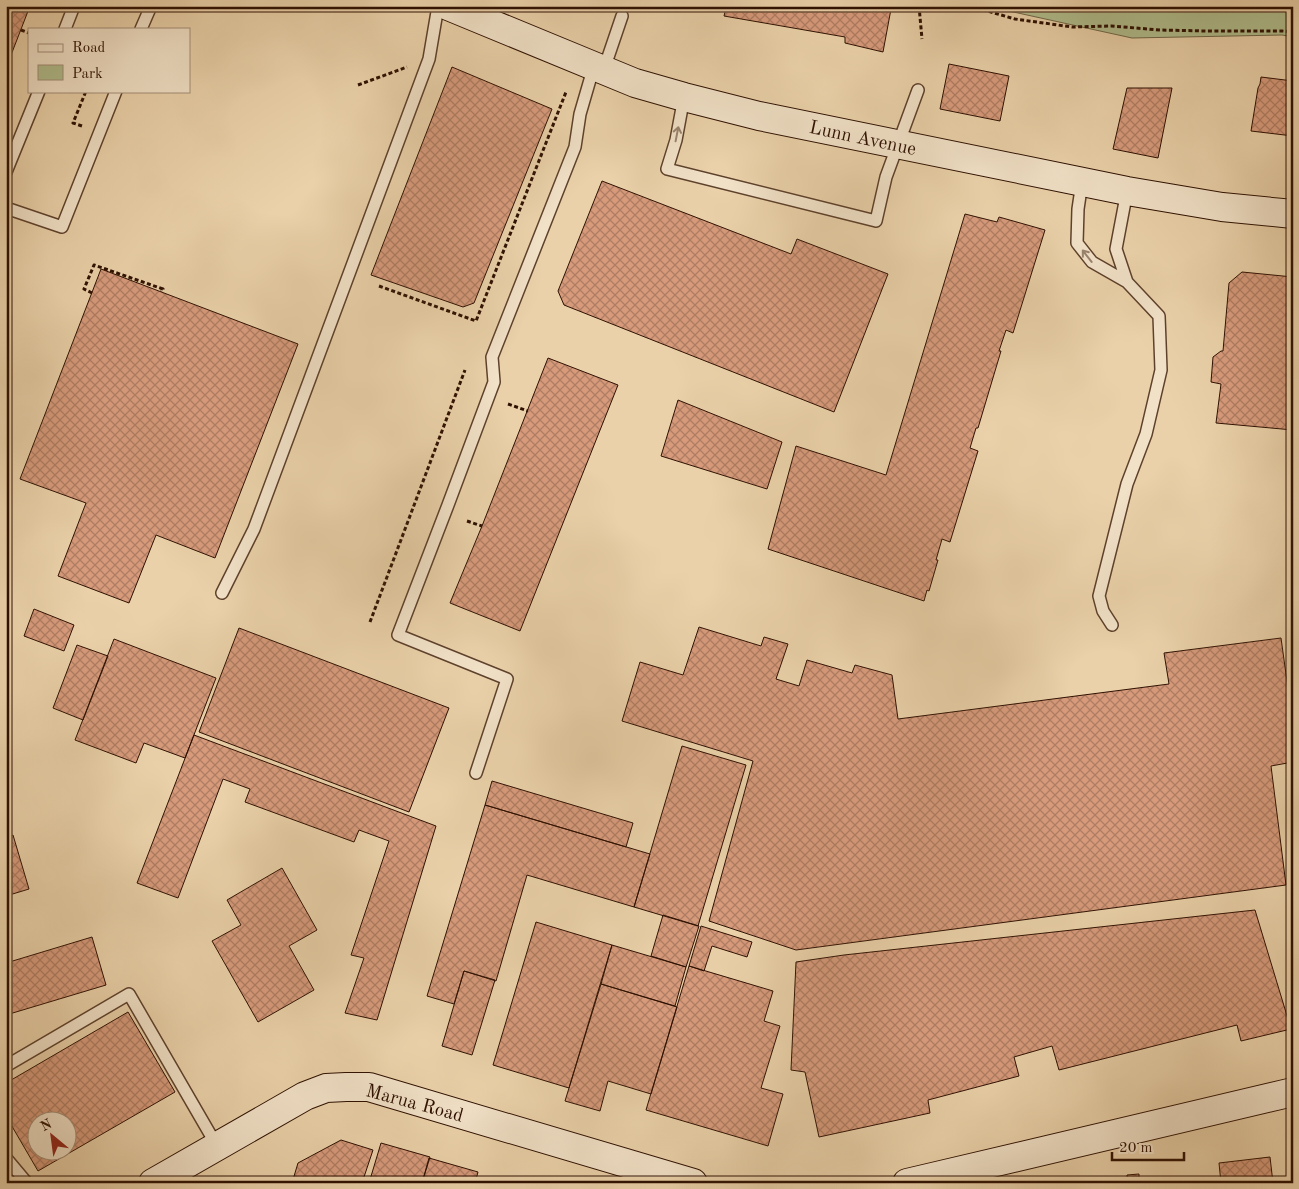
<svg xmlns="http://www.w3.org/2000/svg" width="1299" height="1189" viewBox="0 0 1299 1189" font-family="'Old Standard TT',serif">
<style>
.green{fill:#b0bd8d;stroke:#706748}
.building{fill:url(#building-cross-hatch);stroke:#2f1102;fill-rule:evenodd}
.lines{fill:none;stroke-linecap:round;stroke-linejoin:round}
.lane-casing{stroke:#5e412c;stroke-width:14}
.secondary-casing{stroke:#2f1102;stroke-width:30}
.path{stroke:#2f1102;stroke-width:3;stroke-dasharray:4 2.5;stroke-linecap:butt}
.lane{stroke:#f1e1c7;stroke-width:11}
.secondary{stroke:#f1e1c7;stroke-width:28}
.oneway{stroke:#9a836e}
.labels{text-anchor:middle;stroke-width:4;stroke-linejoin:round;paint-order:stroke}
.street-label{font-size:19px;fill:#2f1102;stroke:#f1e1c7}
</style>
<defs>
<pattern id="building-cross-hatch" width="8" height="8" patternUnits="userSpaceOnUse" patternTransform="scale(1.25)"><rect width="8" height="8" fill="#d79b7c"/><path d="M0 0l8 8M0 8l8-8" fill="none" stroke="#af7d63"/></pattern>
</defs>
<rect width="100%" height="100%" fill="#ead1a9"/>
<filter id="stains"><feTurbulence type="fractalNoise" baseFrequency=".004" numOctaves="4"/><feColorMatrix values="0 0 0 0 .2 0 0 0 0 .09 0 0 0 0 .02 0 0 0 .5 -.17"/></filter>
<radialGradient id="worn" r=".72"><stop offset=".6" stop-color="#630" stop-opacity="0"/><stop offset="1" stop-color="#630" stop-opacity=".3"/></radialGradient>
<!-- green -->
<path class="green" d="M986,6H1293V37L1282,35L1132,38Z"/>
<!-- building -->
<path class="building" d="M6,6H30L6,68Z
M718,6H888L891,9L883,52L845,43V37L724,16L726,8Z
M949,64L1009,76L1000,121L940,109Z
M452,67L552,109L474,303L463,307L371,275Z
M1261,77L1293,81V136L1251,131L1258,88L1260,84Z
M1127,88H1172L1158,158L1113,149Z
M602,181L791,254L797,239L888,274L834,412L564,305L558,291Z
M965,214L997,222L999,217L1045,230L1013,333L1006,330L999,351H1001L978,428H976L970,448L978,451L950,542L942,539L936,560H938L929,591L927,590L924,601L768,549L796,446L886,475Z
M101,269L298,344L215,558L156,535L129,603L58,576L86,503L20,479Z
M1242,272L1293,277V430L1216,423L1221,384L1211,382L1213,357L1221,351H1223L1229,283Z
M548,358L618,385L520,631L450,603L482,526Z
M678,400L782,442L767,489L661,456Z
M34,609L74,625L64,651L24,636Z
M699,627L761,646L764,637L788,644L776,679L799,686L807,660L852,673L855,665L892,675L898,719L1169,684L1164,653L1281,638L1293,725V762L1271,766L1286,885L796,950L709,921L753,761L622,721L640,662L683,675Z
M239,628L449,708L409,812L199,732Z
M114,639L216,678L185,758L144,743L136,763L75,740Z
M77,645L108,656L83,720L53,708Z
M194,735L436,826L377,1020L345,1013L364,958L351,955L389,841L359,830L354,842L245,802L250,789L223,779L178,898L137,883Z
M682,746L746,765L698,926L634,907Z
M492,781L633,823L626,847L485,805Z
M485,805L650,854L634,907L527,875L496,981L464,971L454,1004L427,996Z
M13,835L29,889L6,896V838Z
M282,868L317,930L289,946L314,990L258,1022L212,941L241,925L227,900Z
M1255,910L1291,1029L1241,1041L1237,1025L1059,1070L1052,1046L1014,1057L1019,1076L928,1100L930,1113L819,1137L805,1072L791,1070L796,962L844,955Z
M663,915L699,926L686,967L651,956Z
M536,922L612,945L569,1088L493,1065Z
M701,926L752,942L747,957L712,946L704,971L689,966Z
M92,937L106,985L6,1015V963Z
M612,945L686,967L675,1006L601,984Z
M689,966L773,991L764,1021L780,1026L761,1088L783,1094L768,1146L646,1110Z
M464,971L495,980L472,1055L442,1046Z
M601,984L677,1007L651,1094L608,1081L600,1111L565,1101Z
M128,1012L175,1092L38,1171L6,1116V1083ZM38,1122H68V1152H38Z
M341,1140L373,1150L362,1183H292L298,1163Z
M381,1143L430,1157L422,1183H369Z
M1270,1157L1273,1183H1221L1219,1163Z
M429,1158L478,1172L475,1183H422Z
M1139,1174V1181L1161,1180L1162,1183H1127V1175Z"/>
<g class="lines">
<defs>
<path id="lane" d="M65,29L74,6
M141,29L151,6
M604,69L622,16
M684,97L676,140L667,169L876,221L886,177L918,90
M6,172L39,91
M1082,182L1078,209L1077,243L1092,262L1127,282L1159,316L1161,370L1146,434L1127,484L1099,596L1103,611L1112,625
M1127,191L1116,249L1127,282
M6,208L62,227L116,91
M222,593L254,529L429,59L438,6
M476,773L507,679L398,635L448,505L494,382L492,357L575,147L580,114L594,66
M6,1066L129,994L217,1146
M6,1158L27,1183"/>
<path id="secondary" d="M448,6L635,83L684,97L759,116L1127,191L1222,207L1293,214
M153,1183L305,1096L326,1088L346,1087H369L693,1183
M907,1183L1293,1092"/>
</defs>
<!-- lane casing -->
<use href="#lane" class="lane-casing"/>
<!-- secondary casing -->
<use href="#secondary" class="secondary-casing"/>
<!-- path -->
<path class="path" d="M919,6L922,39
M970,6L1015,19L1072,27L1111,26L1160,30L1207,31H1282L1293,32
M21,30L29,33
M358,85L407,67
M82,126L73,123L86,91
M379,286L476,321L566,92
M92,293L84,289L94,265L163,289L161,291
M508,404L528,411
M467,521L482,526
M370,622L465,370"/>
<!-- lane -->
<use href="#lane" class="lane"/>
<!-- secondary -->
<use href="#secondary" class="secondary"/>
</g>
<!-- one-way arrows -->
<defs><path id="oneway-shaft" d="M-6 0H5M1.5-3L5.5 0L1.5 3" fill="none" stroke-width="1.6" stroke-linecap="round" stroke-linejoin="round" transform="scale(1.25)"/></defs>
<g class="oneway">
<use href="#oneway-shaft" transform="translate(677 134) rotate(-79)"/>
<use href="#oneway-shaft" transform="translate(1087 256) rotate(-128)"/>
</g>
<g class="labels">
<!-- street labels -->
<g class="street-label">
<text transform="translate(863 137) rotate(12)" y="7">Lunn Avenue</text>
<text transform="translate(415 1102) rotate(15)" y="7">Marua Road</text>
</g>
</g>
<!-- margin -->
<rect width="1299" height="1189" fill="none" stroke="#ead1a9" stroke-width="25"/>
<rect x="8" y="8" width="1284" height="1174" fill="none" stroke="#2f1102" stroke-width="2.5"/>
<rect x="12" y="12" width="1274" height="1164" fill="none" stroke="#2f1102"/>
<!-- legend -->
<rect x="28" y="28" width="162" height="65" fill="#f1e1c7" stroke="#a38e78"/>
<rect x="38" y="44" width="25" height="8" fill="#f1e1c7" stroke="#a38e78"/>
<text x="72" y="52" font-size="15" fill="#2f1102">Road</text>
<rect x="38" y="65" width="25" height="15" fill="#b0bd8d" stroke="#a38e78"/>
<text x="72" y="78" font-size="15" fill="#2f1102">Park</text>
<!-- north arrow -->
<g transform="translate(52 1136) rotate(331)"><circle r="24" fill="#f1e1c7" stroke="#a38e78"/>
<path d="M0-4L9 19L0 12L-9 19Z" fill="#8f2418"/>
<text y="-8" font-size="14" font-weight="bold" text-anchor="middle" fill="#2f1102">N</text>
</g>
<!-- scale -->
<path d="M1112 1152v8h72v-8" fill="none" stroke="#2f1102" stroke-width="2.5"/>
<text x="1119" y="1152" font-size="15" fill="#2f1102" stroke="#f1e1c7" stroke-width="4" paint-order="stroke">20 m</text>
<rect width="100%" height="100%" filter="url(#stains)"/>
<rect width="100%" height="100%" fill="url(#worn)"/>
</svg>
